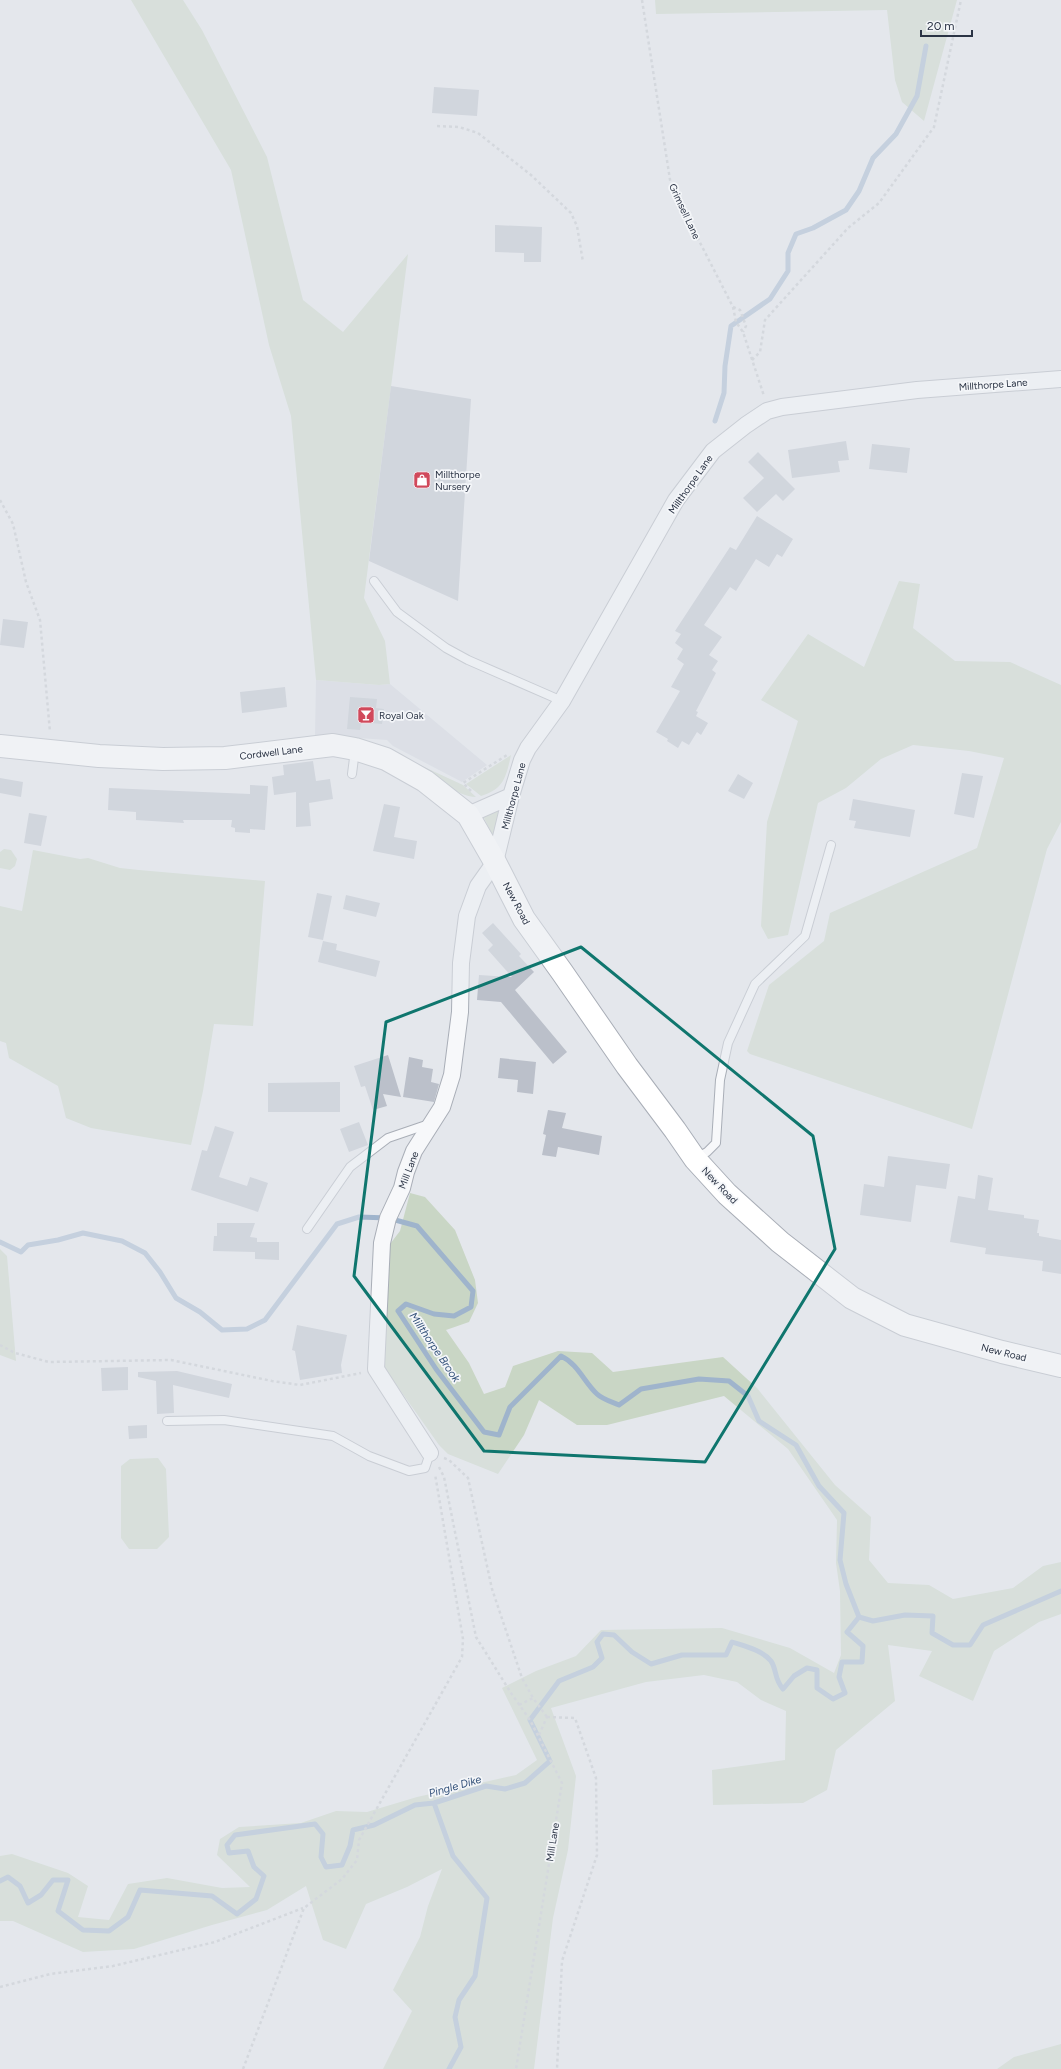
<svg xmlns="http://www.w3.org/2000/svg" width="1061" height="2069" viewBox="0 0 1061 2069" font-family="Figtree,sans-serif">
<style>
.built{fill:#d2d6de}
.green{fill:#c9d6c5}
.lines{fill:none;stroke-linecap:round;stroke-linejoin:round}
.stream{stroke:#9fb4cc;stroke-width:5}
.building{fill:#bbc0ca}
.lane-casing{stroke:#a9aeb7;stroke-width:10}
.street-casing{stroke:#a9aeb7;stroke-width:18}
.secondary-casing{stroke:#a9aeb7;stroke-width:24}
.path{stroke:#c2c5cb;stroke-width:2.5;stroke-dasharray:3 3;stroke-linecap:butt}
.lane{stroke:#f7f8fa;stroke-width:8}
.street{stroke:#f7f8fa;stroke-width:16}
.secondary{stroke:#fff;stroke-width:22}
.marked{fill:none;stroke:#0f766e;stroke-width:3;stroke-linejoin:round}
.labels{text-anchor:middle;stroke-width:3.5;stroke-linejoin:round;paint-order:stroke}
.street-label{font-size:10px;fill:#2b3445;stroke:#f4f6f9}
.poi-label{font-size:10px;fill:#2b3445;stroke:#f4f6f9;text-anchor:start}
.water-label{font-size:11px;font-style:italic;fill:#34527a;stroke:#f4f6f9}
</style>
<rect width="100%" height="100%" fill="#e4e7ec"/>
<!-- built -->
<path class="built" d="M316,680L379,685L390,684L487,765L462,782L393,746L387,740L315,735Z"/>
<!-- green -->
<path class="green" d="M131,0H183L202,30L267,157L303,300L343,332L408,254L364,598L385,641L390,684L379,685L316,680L291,416L269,345L231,170Z
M655,0H957L924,121L902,102L895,80L887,10L656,14Z
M899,581L920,584L913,628L955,661L1010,662L1061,685V822L1047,849L972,1129L750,1054L747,1051L769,985L824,941L830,913L977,848L1004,758L969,751L913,745L881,759L846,788L818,803L788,935L768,939L761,926L767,822L798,721L761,700L808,634L864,667Z
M511,755C506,777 504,789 481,796L466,784Z
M409,760L463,785L476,797C456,797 426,771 409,760Z
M504,805L495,840L483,816Z
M4,849L11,850L17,859L15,866L10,870L0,868V852Z
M33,850L80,859L88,858L120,868L139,870L265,881L253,1026L214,1024L203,1091L191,1145L91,1128L66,1118L58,1086L9,1058L6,1043L0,1041V906L22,911Z
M410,1193L425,1197L455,1230L475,1280L478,1303L469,1322L446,1330L469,1363L484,1394L505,1387L513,1366L558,1351L592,1353L613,1372L723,1357L757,1388L835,1485L871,1517L869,1560L888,1583L929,1585L953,1599L1013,1588L1043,1566L1061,1562V1614L1039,1622L994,1651L973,1701L919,1676L932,1651L888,1645L895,1701L836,1750L827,1790L803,1803L713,1805L712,1770L785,1760L786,1711L761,1700L737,1682L704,1675L646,1682L551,1708L576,1776L568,1850L553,1918L534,2069H383L412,2011L393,1990L420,1937L428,1906L442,1869L407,1887L366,1904L346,1949L323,1940L306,1886L267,1910L212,1925L134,1949L83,1952L13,1921H0V1856L12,1854L68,1873L88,1886L78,1917L109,1920L128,1884L167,1878L222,1888L250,1887L217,1855L220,1839L239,1827L301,1823L336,1811L367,1812L417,1797L516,1775L537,1760L502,1688L536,1671L576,1656L601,1630L722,1628L790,1648L834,1673L841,1655L840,1591L836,1563L837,1520L788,1449L724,1396L607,1425H577L539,1400L524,1435L498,1474L448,1454L439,1445L383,1366L387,1248L400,1231Z
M0,1249L7,1256L16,1361L0,1355Z
M158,1458L166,1469L169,1537L157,1549H129L121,1538V1466L130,1459Z
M1061,2044V2069H997L1014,2057Z"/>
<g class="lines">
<!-- stream -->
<path class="stream" d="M715,421L724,393L725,366L731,326L770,299L788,271V253L796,234L813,228L846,210L859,191L873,158L896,134L917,96L926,46
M0,1242L21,1252L28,1245L58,1240L83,1233L122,1241L145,1253L160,1272L176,1298L200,1312L222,1330L247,1329L265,1320L337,1224L359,1217L388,1218L417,1226L473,1291L471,1307L454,1316L434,1314L406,1304L398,1311L436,1369L484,1432L499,1435L510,1407L561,1356C578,1364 584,1382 597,1394C602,1399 612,1402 619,1405L641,1389L699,1379L729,1381L748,1396L759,1421L796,1445L819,1486L844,1513L840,1560L846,1584L859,1617
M859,1617L873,1621L905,1615L933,1616L932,1633L953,1645H970L983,1625L1061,1591
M434,1803L453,1856L487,1898L475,1976L459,2000L455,2017L461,2047L449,2069
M0,1881L8,1877L20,1886L28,1903L41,1895L53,1880H68L58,1911L83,1930L109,1931L128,1917L140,1890L212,1896L237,1914L256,1899L264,1876L254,1867L248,1851L229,1853L227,1845L235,1835L315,1824L323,1834L321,1857L326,1867L342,1865L350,1846L353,1830L374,1825L415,1805L434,1803L486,1786L505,1789L525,1783L550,1761L530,1720L559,1681L593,1667L602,1658L597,1642L603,1634L614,1635L632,1652L651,1664L682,1655H726L732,1642C744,1646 762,1650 771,1661C777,1670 774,1679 783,1689L794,1676L807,1668L817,1670V1688L833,1699L845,1693L839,1677L842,1662H862L863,1646L847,1632L859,1617"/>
</g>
<!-- building -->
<path class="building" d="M434,87L479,90L477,116L432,113Z
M495,225L542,227L541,262H524V253L495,252Z
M391,386L471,399L458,601L369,561Z
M846,441L849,460L838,461L840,472L792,478L788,450Z
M872,444L910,448L907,473L869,469Z
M758,452L795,489L783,501L776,494L757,512L743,498L764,478L748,462Z
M757,516L793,539L782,557L777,554L769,567L756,559L736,591L730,587L704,625L722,637L709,655L718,661L712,670L716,673L696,711L698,712L696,716L708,723L701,735L697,732L689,745L682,741L678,748L667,741L668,739L656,732L680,691L671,687L684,664L677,659L683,649L675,643L681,634L675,631L730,547L736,550Z
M3,619L28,622L24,648L0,645Z
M285,687L287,707L242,713L240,692Z
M350,697L377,699L376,708L384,709L382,724L361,722L360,730L347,729Z
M313,761L316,781L330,779L333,799L309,803L311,826L296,827V792L274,795L272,777L284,775L283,765Z
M962,773L983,776L974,818L954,814Z
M738,774L753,783L744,799L728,791Z
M0,778L23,782L21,797L0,793Z
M250,785L268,786L265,830L250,829V833L235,832V828L231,827L232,820H183L184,823L136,820V812L108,810L109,788L250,794Z
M853,799L915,810L910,837L854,828L856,821L849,820Z
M384,804L400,807L394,837L417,841L414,859L373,851Z
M29,813L47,816L41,846L24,843Z
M317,893L332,896L323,940L308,937Z
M346,895L380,903L376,917L343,909Z
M493,923L521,954L519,956L534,972L515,990L567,1052L553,1064L501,1002L477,1000L479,975L512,977L488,950L493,945L482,933Z
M323,941L337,944L336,950L380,961L376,977L318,962Z
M388,1055L401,1097L383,1094L387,1106L373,1110L365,1086L361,1087L354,1066Z
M409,1057L423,1060L422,1067L433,1069L431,1082L439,1084L434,1102L403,1097Z
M500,1058L536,1062L533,1094L517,1092L518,1080L498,1078Z
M340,1082V1112H268V1083Z
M548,1110L566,1113L562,1128L602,1136L599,1155L558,1147L556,1157L542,1155L546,1135L543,1134Z
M359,1122L368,1145L349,1152L340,1129Z
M215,1126L234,1132L219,1177L247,1186L250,1177L268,1183L258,1212L191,1190L202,1150L207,1151Z
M888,1156L950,1164L946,1189L916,1185L911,1222L860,1215L864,1184L884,1187Z
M978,1175L993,1178L988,1210L1024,1215V1218L1039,1220L1037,1233H1039V1236L1061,1240V1274L1042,1271L1043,1261L985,1254L986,1248L950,1242L958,1196L975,1199Z
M217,1223H255L250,1237L257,1238V1242H279V1260L255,1259V1252L213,1251L214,1236H217Z
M297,1325L347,1335L341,1365L342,1373L300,1380L295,1351L292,1350Z
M128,1367V1390L102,1391L101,1368Z
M177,1371L232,1384L229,1398L173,1385L174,1413L157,1414L156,1381L138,1377V1372Z
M147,1425V1438L129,1439L128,1426Z"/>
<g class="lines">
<defs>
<path id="lane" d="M374,581L397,612L446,648L468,660L562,701
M352,774L355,750
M696,1158L707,1152L716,1143L720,1080L728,1043L755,984L805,936L831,845
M307,1229L350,1167L388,1138L429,1124
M167,1421L224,1420L333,1436L369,1456L409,1471L425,1468L430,1453"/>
<path id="street" d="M468,815L511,796
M430,1453L376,1369L382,1243L388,1218L402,1188L406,1172L414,1151L442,1107L452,1075L460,1012L461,963L467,916L478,886L495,862L511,796L522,760L528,748L562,701L676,500L713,451L746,425L767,411L782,407L917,390L1061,379"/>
<path id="secondary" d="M0,746L99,756L163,759L225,758L333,745L355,749L386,759L425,781L468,815L495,862L524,919L562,972L627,1066L675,1130L695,1159L727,1194L780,1242L852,1298L905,1325L1002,1352L1061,1366"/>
</defs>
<!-- lane casing -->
<use href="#lane" class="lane-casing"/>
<!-- street casing -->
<use href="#street" class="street-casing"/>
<!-- secondary casing -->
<use href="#secondary" class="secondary-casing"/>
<!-- path -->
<path class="path" d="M642,0L671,186L733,307L736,322L743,332L764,396
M437,126L459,127L478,133L531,175L571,213L577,226L583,262
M733,307L740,310L746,326L743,332
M752,360L760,352L765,320L848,228L879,203L934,127L961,0
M0,500L13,524L26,582L40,620L50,732
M471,791L463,783L507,755
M0,1345L15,1353L49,1362L171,1360L272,1381L300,1385L361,1373
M444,1458L449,1460L468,1478L492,1589L522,1678L533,1698
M439,1467L444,1477L476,1637L511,1693L530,1720L562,1783L516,2069
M519,1705L533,1698L547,1717
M547,1717L575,1718L596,1778L597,1855L562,1961L557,2069
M539,1735L547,1717
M0,1987L50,1974L113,1966L215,1942L303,1908
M243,2069L304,1908L342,1879L357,1860L359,1840L462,1657L463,1639L435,1474"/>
<!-- lane -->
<use href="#lane" class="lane"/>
<!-- street -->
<use href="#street" class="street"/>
<!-- secondary -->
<use href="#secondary" class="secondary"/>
</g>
<!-- marked area -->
<path d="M0 0H1061V2069H0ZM581,947L813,1136L835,1249L705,1462L484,1451L354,1276L386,1022Z" fill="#e4e7ec" fill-opacity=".55" fill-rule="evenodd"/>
<path class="marked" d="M581,947L813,1136L835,1249L705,1462L484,1451L354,1276L386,1022Z"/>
<!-- icons -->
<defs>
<symbol id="shop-square" viewBox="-11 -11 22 22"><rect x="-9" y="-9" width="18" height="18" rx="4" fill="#d1495b" stroke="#f4f6f9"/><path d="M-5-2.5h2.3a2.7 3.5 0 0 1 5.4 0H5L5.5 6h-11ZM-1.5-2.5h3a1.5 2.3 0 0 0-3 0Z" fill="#fff"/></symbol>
<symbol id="bar-square" viewBox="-11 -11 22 22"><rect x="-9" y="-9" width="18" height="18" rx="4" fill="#d1495b" stroke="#f4f6f9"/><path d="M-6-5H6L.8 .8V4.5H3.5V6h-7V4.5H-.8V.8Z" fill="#fff"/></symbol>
</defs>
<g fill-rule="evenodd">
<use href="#shop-square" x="412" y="470" width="20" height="20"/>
<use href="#bar-square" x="356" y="705" width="20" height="20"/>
</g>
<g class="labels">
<!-- street labels -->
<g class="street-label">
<text transform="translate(685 211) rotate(65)" y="4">Grimsell Lane</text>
<text transform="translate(993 384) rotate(-4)" y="4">Millthorpe Lane</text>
<text transform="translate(690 484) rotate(-55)" y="4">Millthorpe Lane</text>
<text transform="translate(271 752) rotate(-7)" y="4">Cordwell Lane</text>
<text transform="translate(513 796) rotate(-75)" y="4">Millthorpe Lane</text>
<text transform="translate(517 903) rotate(62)" y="4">New Road</text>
<text transform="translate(408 1170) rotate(-69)" y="4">Mill Lane</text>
<text transform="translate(720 1185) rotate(46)" y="4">New Road</text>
<text transform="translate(1004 1352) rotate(14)" y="4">New Road</text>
<text transform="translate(552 1842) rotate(-81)" y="4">Mill Lane</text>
</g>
<!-- poi labels -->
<g class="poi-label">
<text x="435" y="478">Millthorpe<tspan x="435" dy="12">Nursery</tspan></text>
<text x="379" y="719">Royal Oak</text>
</g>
<!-- water labels -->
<g class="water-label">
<text transform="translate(435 1347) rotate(56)" y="4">Millthorpe Brook</text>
<text transform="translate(455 1786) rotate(-16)" y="4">Pingle Dike</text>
</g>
</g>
<!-- scale -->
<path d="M921 30v6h51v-6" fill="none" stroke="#2b3445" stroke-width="2"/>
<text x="927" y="30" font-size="12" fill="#2b3445" stroke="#f4f6f9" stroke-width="3" paint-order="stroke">20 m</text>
</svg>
